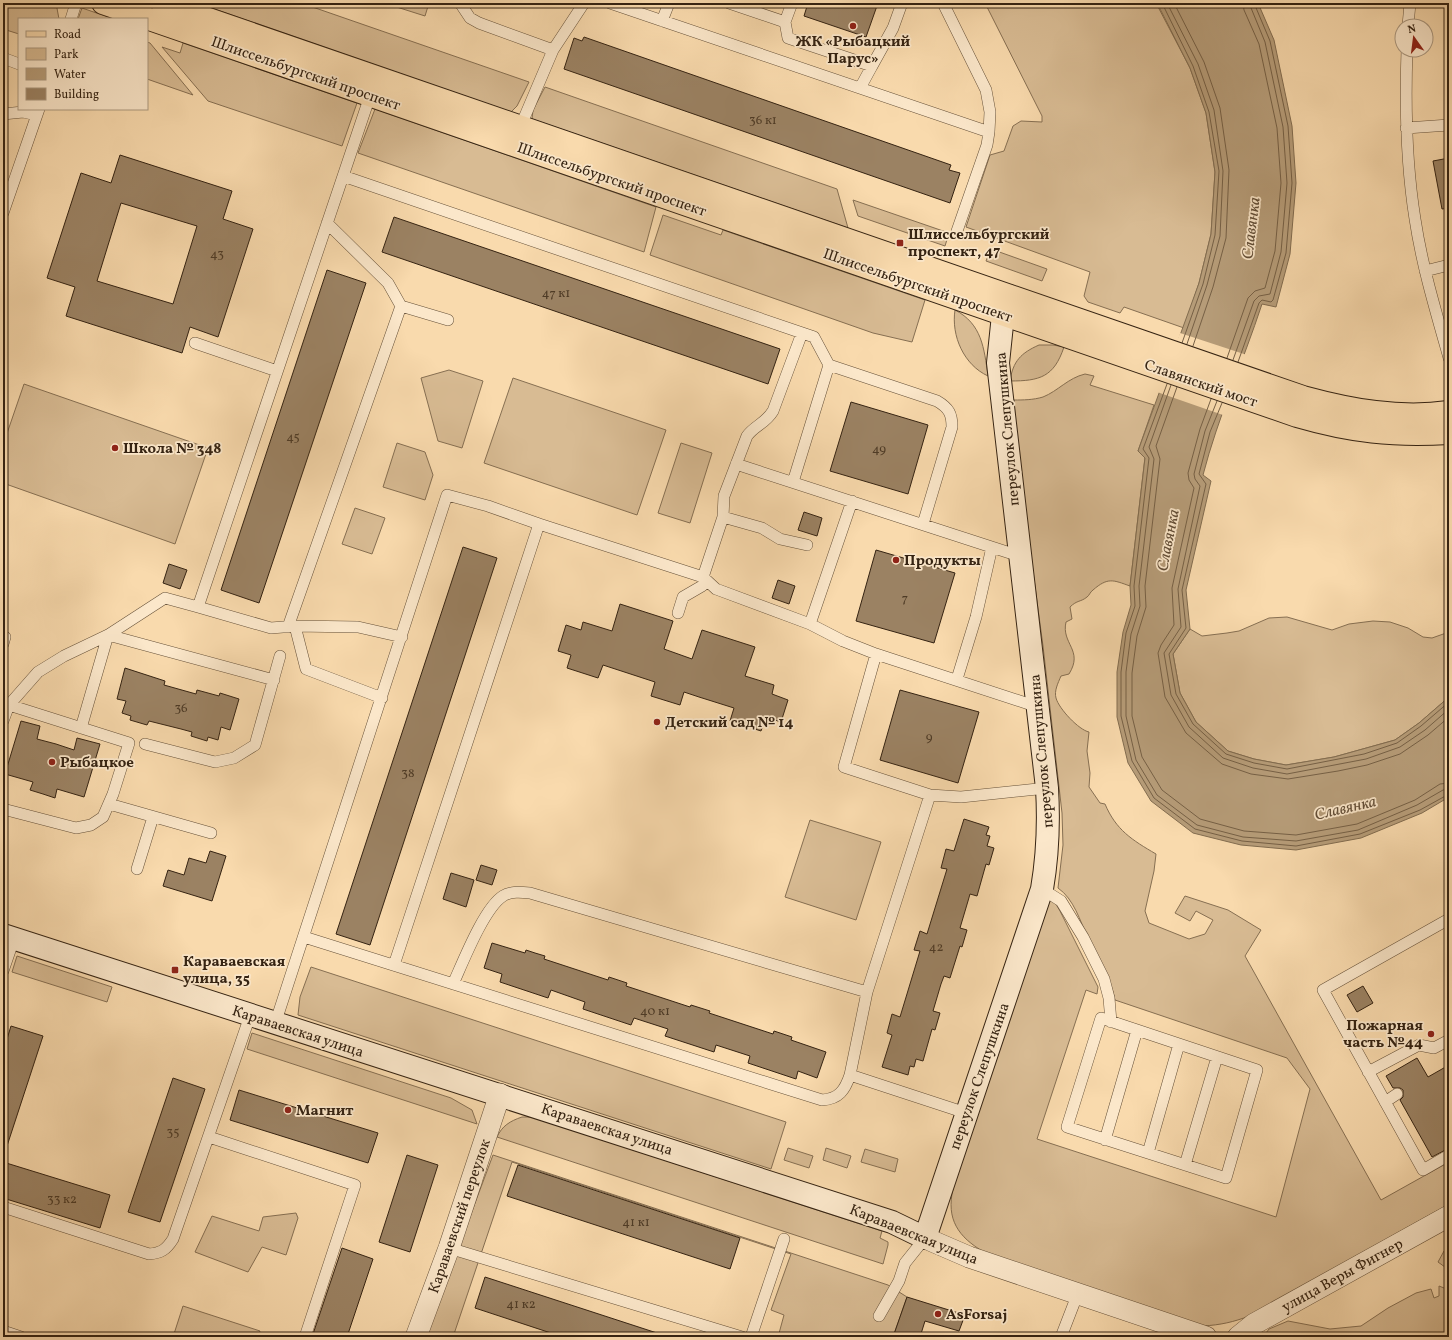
<svg xmlns="http://www.w3.org/2000/svg" width="1452" height="1340" viewBox="0 0 1452 1340" font-family="Vollkorn,serif">
<style>
.green{fill:#d8bb93;stroke:#866f52}
.water{fill:#b69c78;stroke:#826c4f}
.pier{fill:#f9daad}
.lines{fill:none;stroke-linecap:round;stroke-linejoin:round}
.shore{stroke:#766045;stroke-width:1}
.building{fill:#9b8263;stroke:#352312;fill-rule:evenodd}
.lane-casing{stroke:#665139;stroke-width:12}
.street-casing{stroke:#665139;stroke-width:22}
.secondary-casing{stroke:#352312;stroke-width:24}
.primary-casing{stroke:#352312;stroke-width:24}
.lane{stroke:#fbe7ca;stroke-width:11}
.street{stroke:#fbe7ca;stroke-width:21}
.secondary{stroke:#fbe7ca;stroke-width:22}
.primary{stroke:#f9daad;stroke-width:22}
.poi-dot{fill:#8f2418;stroke:#fbe7ca;stroke-width:1.5}
.labels{text-anchor:middle;stroke-width:3.5;stroke-linejoin:round;paint-order:stroke}
.number-label{font-size:13px;fill:#4e3b26}
.poi-label{font-size:15px;font-weight:bold;fill:#352312;stroke:#fbe7ca;text-anchor:start}
.street-label{font-size:15px;fill:#352312;stroke:#fbe7ca}
.water-label{font-size:16px;font-style:italic;fill:#624d36;stroke:#fbe7ca}
</style>
<rect width="100%" height="100%" fill="#f9daad"/>
<filter id="stains"><feTurbulence type="fractalNoise" baseFrequency=".005" numOctaves="4"/><feColorMatrix values="0 0 0 0 .2 0 0 0 0 .09 0 0 0 0 .02 0 0 0 .5 -.17"/></filter>
<radialGradient id="worn" r=".72"><stop offset=".6" stop-color="#630" stop-opacity="0"/><stop offset="1" stop-color="#630" stop-opacity=".3"/></radialGradient>
<!-- green -->
<path class="green" d="M3,3H56L59,19H19V34L3,29Z
M197,3H301L529,82L517,106L511,112Z
M384,3H429L425,16Z
M985,3H1156L1190,68L1206,113L1215,172L1211,234L1199,283L1184,328L1124,307L1120,313L1088,302L1084,296L1090,272L966,227L990,155L1004,151L1013,126L1021,121L1042,122V116Z
M82,8L114,19H78Z
M147,42L150,43L193,95L147,79Z
M183,43L357,103L342,146L208,101L162,47L180,53Z
M545,87L837,189L848,228L532,119L533,110Z
M375,109L656,207L644,252L358,153Z
M853,200L949,233L945,246L858,216Z
M663,215L721,235L723,230L925,300L912,342L873,333L650,255Z
M991,249L1047,269L1042,281L986,261Z
M955,310C982,324 984,348 988,376C964,365 951,336 955,310Z
M1039,345H1053L1064,347C1054,377 1040,381 1010,381C1013,361 1021,353 1039,345Z
M449,370L483,381L462,448L438,441L421,378Z
M1085,374L1094,376L1090,385L1154,405L1138,451L1145,457L1130,586C1113,580 1108,577 1093,590C1090,592 1089,596 1087,597C1081,602 1077,600 1070,607L1072,619L1066,622C1061,644 1084,650 1069,674L1061,676C1058,683 1054,691 1056,698C1059,709 1079,730 1089,732L1087,751L1090,773L1089,787L1100,803L1105,804C1116,830 1132,840 1156,854L1154,871L1145,911L1149,923L1189,939L1205,934L1213,920L1196,911L1190,921L1175,913L1185,896L1228,910L1261,930L1245,956L1381,1200L1449,1162V1204L1249,1316C1234,1322 1220,1325 1203,1326L984,1252C958,1237 946,1219 953,1189L1048,897L1054,901L1060,911L1098,987L1097,994L1086,990L1037,1139L1276,1217L1310,1089L1287,1058L1115,1000C1110,976 1098,959 1088,938C1080,921 1074,899 1058,888L1063,845L1062,813L1043,646L1017,452L1014,400C1023,400 1033,400 1043,397C1058,391 1068,378 1085,374Z
M513,378L666,430L637,515L484,463Z
M24,384L208,448L175,544L3,483V445Z
M397,443L425,452L433,475L425,500L383,487Z
M681,443L712,453L690,523L658,513Z
M355,508L385,518L372,554L342,544Z
M1287,617L1332,630L1349,624L1373,621L1390,622L1408,628L1423,637L1432,638L1449,632V697L1419,723L1395,740L1334,757L1286,765L1254,759L1228,751L1196,722L1180,693L1173,654L1190,629L1202,636L1227,633L1239,631L1269,618Z
M810,820L881,842L856,920L785,897Z
M17,956L112,987L107,1002L12,972Z
M311,967L786,1122L771,1169L298,1015L300,997Z
M252,1033L451,1098L472,1110L477,1124L247,1049Z
M522,1117H532L882,1231L880,1238L888,1242V1245L883,1264L497,1137C502,1126 510,1121 522,1117Z
M788,1148L813,1156L809,1168L784,1160Z
M826,1148L851,1156L847,1168L823,1160Z
M865,1149L898,1159L895,1172L861,1162Z
M493,1155L888,1285L907,1297L893,1337H778L784,1315L771,1310L791,1254L512,1162L453,1337H425Z
M296,1213L298,1218L286,1255L262,1247L248,1272L195,1252L212,1216L259,1231L263,1217Z
M1444,1251L1449,1252V1270L1438,1262Z
M1439,1286L1449,1290V1337H1263L1269,1329L1288,1321L1330,1329L1361,1326L1388,1308L1416,1293L1431,1289L1434,1298L1439,1296Z
M183,1306L260,1331L258,1337H173Z"/>
<!-- water -->
<path class="water" d="M1157,3H1258L1274,40L1292,126L1296,183L1290,254L1276,307L1262,304C1243,362 1218,417 1203,475L1211,481L1186,590L1190,629L1173,654L1180,693L1196,722L1228,751L1254,759L1286,765L1334,757L1395,740L1419,723L1449,697V797L1422,813L1361,838L1296,850L1241,845L1193,833L1151,801L1128,763L1117,717V672L1123,632L1131,605L1130,586L1145,458L1138,451L1199,283L1211,234L1215,172L1206,113L1190,68Z"/>
<!-- pier -->
<path class="pier" d="M1180,333L1247,355L1223,415L1157,392Z"/>
<g class="lines">
<!-- shore -->
<path class="shore" d="M1162,3L1193,66L1209,112L1219,171L1215,235L1203,284L1182,343
M1167,3L1198,64L1214,110L1223,171L1220,236L1207,285L1187,344
M1174,3L1204,62L1220,108L1229,170L1226,238L1213,287L1193,346
M1227,358L1248,298L1255,291L1265,288L1275,251L1281,183L1277,128L1259,44L1244,10L1243,3
M1233,360L1254,301L1259,296L1270,294L1281,252L1287,183L1283,127L1265,42L1249,3
M1238,362L1259,303L1262,300L1271,302L1273,300L1286,253L1292,183L1288,126L1270,41L1254,3
M1167,384L1143,449L1149,458L1134,586L1135,606L1126,633L1121,672V716L1132,761L1154,798L1195,829L1242,841L1296,846L1360,834L1420,810L1449,794
M1171,385L1149,447L1154,459L1139,586L1140,606L1131,634L1126,672V716L1136,760L1157,795L1197,825L1243,837L1296,841L1358,830L1417,805L1443,790L1449,789
M1177,387L1156,446L1160,459L1145,586L1146,607L1137,636L1132,673V716L1142,757L1162,790L1200,819L1244,831L1296,835L1357,824L1415,800L1440,784L1449,783
M1211,399L1200,429L1188,473L1189,480L1194,488L1172,588L1174,625L1161,645L1158,653L1165,697L1186,733L1222,764L1251,774L1288,779L1338,771L1367,765L1400,754L1428,735L1449,717
M1217,401L1205,431L1194,474L1195,479L1200,486L1178,589L1181,627L1164,653L1171,695L1189,727L1223,758L1253,768L1287,774L1366,759L1400,747L1425,730L1449,709
M1222,403L1210,432L1199,474L1206,484L1182,590L1186,628L1169,654L1176,694L1193,724L1226,754L1254,763L1287,769L1364,754L1397,743L1421,726L1449,702"/>
</g>
<!-- building -->
<path class="building" d="M808,3H878L866,37L804,16Z
M584,37L951,165L949,170L960,173L950,203L564,69L574,38L582,41Z
M120,155L232,191L223,219L253,229L218,337L190,327L182,353L66,316L75,287L47,278L81,173L111,183ZM121,203L197,226L173,304L97,281Z
M1449,158V208L1442,209L1433,161Z
M394,217L780,349L768,384L382,252Z
M327,270L366,283L259,603L221,590Z
M851,402L928,425L908,494L830,471Z
M804,512L822,518L817,536L798,530Z
M463,547L497,558L370,945L336,934Z
M876,550L955,573L934,643L856,621Z
M169,564L187,570L180,589L163,583Z
M778,580L795,586L789,604L772,598Z
M620,604L673,621L664,649L692,659L702,630L755,647L745,676L774,685L772,694L788,700L781,722L766,717L761,731L730,721L734,708L699,697L684,692L680,705L651,696L655,682L603,665L598,678L567,668L571,655L558,651L566,625L581,630L583,622L612,631Z
M125,668L165,681L164,685L196,694L197,690L219,696L220,693L239,699L230,730L221,727L218,740L208,737L207,741L191,736L192,732L181,729L149,721L147,725L130,720L131,716L122,713L126,701L117,699Z
M900,690L979,712L958,783L880,760Z
M21,721L40,726L37,739L56,744L74,750L77,738L100,744L84,797L57,789L55,798L43,794L30,790L33,782L5,774Z
M964,819L989,827L986,835L990,836L987,846L994,848L989,865L986,864L977,896L970,894L968,901L960,928L967,930L962,947L960,946L950,978L944,976L941,984L933,1011L940,1013L935,1030L932,1029L923,1061L916,1059L914,1067L910,1066L908,1075L882,1067L892,1035L887,1033L892,1014L900,1017L920,951L914,950L920,931L927,934L947,869L941,868L946,849L954,851Z
M210,851L226,856L212,901L163,886L168,870L184,875L189,858L206,863Z
M481,865L497,870L492,885L476,880Z
M451,873L474,880L466,907L443,899Z
M492,943L525,953L526,950L535,953L545,956L544,959L608,980L609,977L627,983L626,986L690,1007L691,1005L710,1011L709,1013L773,1034L774,1031L792,1037L791,1040L826,1052L817,1078L798,1071L796,1079L748,1063L750,1056L716,1045L714,1052L665,1036L668,1029L634,1018L631,1025L583,1009L585,1002L551,990L548,998L500,982L502,974L484,968Z
M1363,986L1373,1003L1357,1012L1347,995Z
M11,1026L43,1036L6,1149H3V1052Z
M1417,1058L1428,1077L1449,1065V1148L1432,1157L1400,1100L1403,1097V1090L1400,1088H1393L1386,1076Z
M173,1078L205,1089L160,1222L128,1212Z
M239,1090L378,1133L368,1163L230,1120Z
M407,1155L438,1165L410,1252L379,1242Z
M3,1162L110,1195L100,1228L3,1198Z
M518,1165L740,1238L730,1269L507,1196Z
M342,1248L373,1259L347,1337H312Z
M485,1277L660,1334V1337H563L475,1308Z
M907,1297L965,1315L959,1331L925,1321L920,1337H893Z"/>
<g class="lines">
<defs>
<path id="lane" d="M460,3L470,18L479,23L553,50
M610,3L989,132L987,145L957,231
M729,3L785,22L792,3
M943,3L986,90L990,112L989,132
M71,19L76,3
M662,21L669,3
M785,22L788,38L872,66L893,28L902,3
M1408,26L1410,3
M1407,50C1405,107 1406,163 1415,219C1422,266 1436,312 1449,358
M3,58L19,64
M860,88L872,66
M3,114L23,112L37,115
M1406,128L1449,125
M519,130L553,50L584,3
M343,176L814,337L829,365
M3,213L39,109
M327,223L388,283L401,306L448,320
M1425,271L1449,265
M195,343L277,371
M736,464L1010,553L1019,552
M793,482L829,365L937,401C949,408 952,414 952,427L923,524
M723,517L762,528L780,539L807,545
M703,577L723,517L724,496L747,436C755,425 765,424 773,411L802,333
M198,607L271,628L295,626L358,627L402,637
M678,613L683,597L702,586
M810,624L843,641L876,654L1038,707
M295,626L306,669L382,698
M288,627L401,306
M3,644L5,637
M876,654L844,767L930,795L961,797L1047,788
M957,679L976,617L992,547
M3,721L9,705L38,672L64,656L108,635L165,598L198,607L371,93
M81,728L108,635L274,680
M145,744L215,762L234,758L255,745L280,656
M109,804L211,833
M3,809L76,828L91,825L103,817L113,794L129,743L9,705
M137,869L153,817
M1042,889L1061,901L1083,937L1104,979L1109,998L1111,1022
M1449,919L1323,990L1423,1170L1449,1155
M304,937L822,1100C839,1099 845,1090 850,1075L867,992L930,795
M394,965L539,524L703,577L716,589L810,624L852,501
M3,971L14,939
M453,984C463,962 484,908 503,896C511,891 521,892 530,893L867,992
M1101,1018L1257,1070L1226,1178L1067,1127Z
M275,1024L447,495L488,506L539,524
M1368,1072L1419,1045L1434,1048L1449,1040
M850,1075L966,1113
M1385,1102L1397,1094
M209,1137L355,1185L305,1337
M1105,1140L1137,1030
M1148,1153L1179,1044
M1185,1165L1217,1057
M3,1207L149,1254C161,1253 166,1250 173,1239L250,1016
M449,1248L742,1337
M879,1316L899,1281L905,1263L925,1238
M3,1331L21,1337
M751,1337L784,1239
M1061,1337L1078,1293"/>
<path id="street" d="M925,1238L969,1257L1206,1337
M416,1337L449,1248L500,1094
M1238,1337L1254,1324L1449,1216"/>
<path id="secondary" d="M3,935L892,1222L925,1238L1042,889C1048,854 1049,822 1047,788L998,363L1003,315L1009,296"/>
<path id="primary" d="M103,3L1297,416C1352,432 1392,436 1449,433
M162,3L1303,397C1351,410 1399,419 1449,412"/>
</defs>
<!-- lane casing -->
<use href="#lane" class="lane-casing"/>
<!-- street casing -->
<use href="#street" class="street-casing"/>
<!-- secondary casing -->
<use href="#secondary" class="secondary-casing"/>
<!-- primary casing -->
<use href="#primary" class="primary-casing"/>
<!-- lane -->
<use href="#lane" class="lane"/>
<!-- street -->
<use href="#street" class="street"/>
<!-- secondary -->
<use href="#secondary" class="secondary"/>
<!-- primary -->
<use href="#primary" class="primary"/>
</g>
<!-- markers -->
<g class="poi-dot">
<circle cx="853" cy="26" r="4"/>
<rect x="896" y="239" width="8" height="8" rx="2"/>
<circle cx="115" cy="448" r="4"/>
<circle cx="896" cy="560" r="4"/>
<circle cx="657" cy="722" r="4"/>
<circle cx="52" cy="762" r="4"/>
<rect x="171" y="966" width="8" height="8" rx="2"/>
<circle cx="1431" cy="1034" r="4"/>
<circle cx="288" cy="1110" r="4"/>
<circle cx="938" cy="1314" r="4"/>
</g>
<g class="labels">
<!-- number labels -->
<g class="number-label">
<text x="763" y="124">36 к1</text>
<text x="217" y="258">43</text>
<text x="556" y="297">47 к1</text>
<text x="293" y="441">45</text>
<text x="879" y="453">49</text>
<text x="905" y="602">7</text>
<text x="181" y="712">36</text>
<text x="929" y="741">9</text>
<text x="408" y="777">38</text>
<text x="936" y="951">42</text>
<text x="655" y="1015">40 к1</text>
<text x="173" y="1136">35</text>
<text x="62" y="1203">33 к2</text>
<text x="636" y="1226">41 к1</text>
<text x="521" y="1308">41 к2</text>
</g>
<!-- poi labels -->
<g class="poi-label">
<text x="853" y="46" text-anchor="middle">ЖК «Рыбацкий<tspan x="853" dy="17">Парус»</tspan></text>
<text x="908" y="239">Шлиссельбургский<tspan x="908" dy="17">проспект, 47</tspan></text>
<text x="123" y="453">Школа № 348</text>
<text x="904" y="565">Продукты</text>
<text x="665" y="727">Детский сад № 14</text>
<text x="60" y="767">Рыбацкое</text>
<text x="183" y="966">Караваевская<tspan x="183" dy="17">улица, 35</tspan></text>
<text x="1423" y="1030" text-anchor="end">Пожарная<tspan x="1423" dy="17">часть №44</tspan></text>
<text x="296" y="1115">Магнит</text>
<text x="946" y="1319">AsForsaj</text>
</g>
<!-- street labels -->
<g class="street-label">
<text transform="translate(306 73) rotate(19)" y="5">Шлиссельбургский проспект</text>
<text transform="translate(612 179) rotate(19)" y="5">Шлиссельбургский проспект</text>
<text transform="translate(918 285) rotate(19)" y="5">Шлиссельбургский проспект</text>
<text transform="translate(1201 383) rotate(19)" y="5">Славянский мост</text>
<text transform="translate(1007 429) rotate(-95)" y="5">переулок Слепушкина</text>
<text transform="translate(1041 751) rotate(-95)" y="5">переулок Слепушкина</text>
<text transform="translate(298 1031) rotate(18)" y="5">Караваевская улица</text>
<text transform="translate(979 1076) rotate(-71)" y="5">переулок Слепушкина</text>
<text transform="translate(607 1129) rotate(18)" y="5">Караваевская улица</text>
<text transform="translate(459 1216) rotate(-71)" y="5">Караваевский переулок</text>
<text transform="translate(914 1234) rotate(22)" y="5">Караваевская улица</text>
<text transform="translate(1342 1275) rotate(-29)" y="5">улица Веры Фигнер</text>
</g>
<!-- water labels -->
<g class="water-label">
<text transform="translate(1250 228) rotate(-83)" y="6">Славянка</text>
<text transform="translate(1167 540) rotate(-79)" y="6">Славянка</text>
<text transform="translate(1345 807) rotate(-13)" y="6">Славянка</text>
</g>
</g>
<!-- margin -->
<rect width="1452" height="1340" fill="none" stroke="#f9daad" stroke-width="16"/>
<rect x="4" y="4" width="1444" height="1332" fill="none" stroke="#352312" stroke-width="2"/>
<rect x="8" y="8" width="1436" height="1324" fill="none" stroke="#352312"/>
<!-- legend -->
<rect x="18" y="18" width="130" height="92" fill="#fbe7ca" stroke="#ac9980"/>
<rect x="26" y="31" width="20" height="6" fill="#f9daad" stroke="#ac9980"/>
<text x="54" y="38" font-size="12" fill="#352312">Road</text>
<rect x="26" y="48" width="20" height="12" fill="#d8bb93" stroke="#ac9980"/>
<text x="54" y="58" font-size="12" fill="#352312">Park</text>
<rect x="26" y="68" width="20" height="12" fill="#b69c78" stroke="#ac9980"/>
<text x="54" y="78" font-size="12" fill="#352312">Water</text>
<rect x="26" y="88" width="20" height="12" fill="#9b8263" stroke="#ac9980"/>
<text x="54" y="98" font-size="12" fill="#352312">Building</text>
<!-- north arrow -->
<g transform="translate(1414 38) rotate(346)"><circle r="19" fill="#fbe7ca" stroke="#ac9980"/>
<path d="M0-3L7 15L0 10L-7 15Z" fill="#8f2418"/>
<text y="-6" font-size="11" font-weight="bold" text-anchor="middle" fill="#352312">N</text>
</g>
<rect width="100%" height="100%" filter="url(#stains)"/>
<rect width="100%" height="100%" fill="url(#worn)"/>
</svg>
